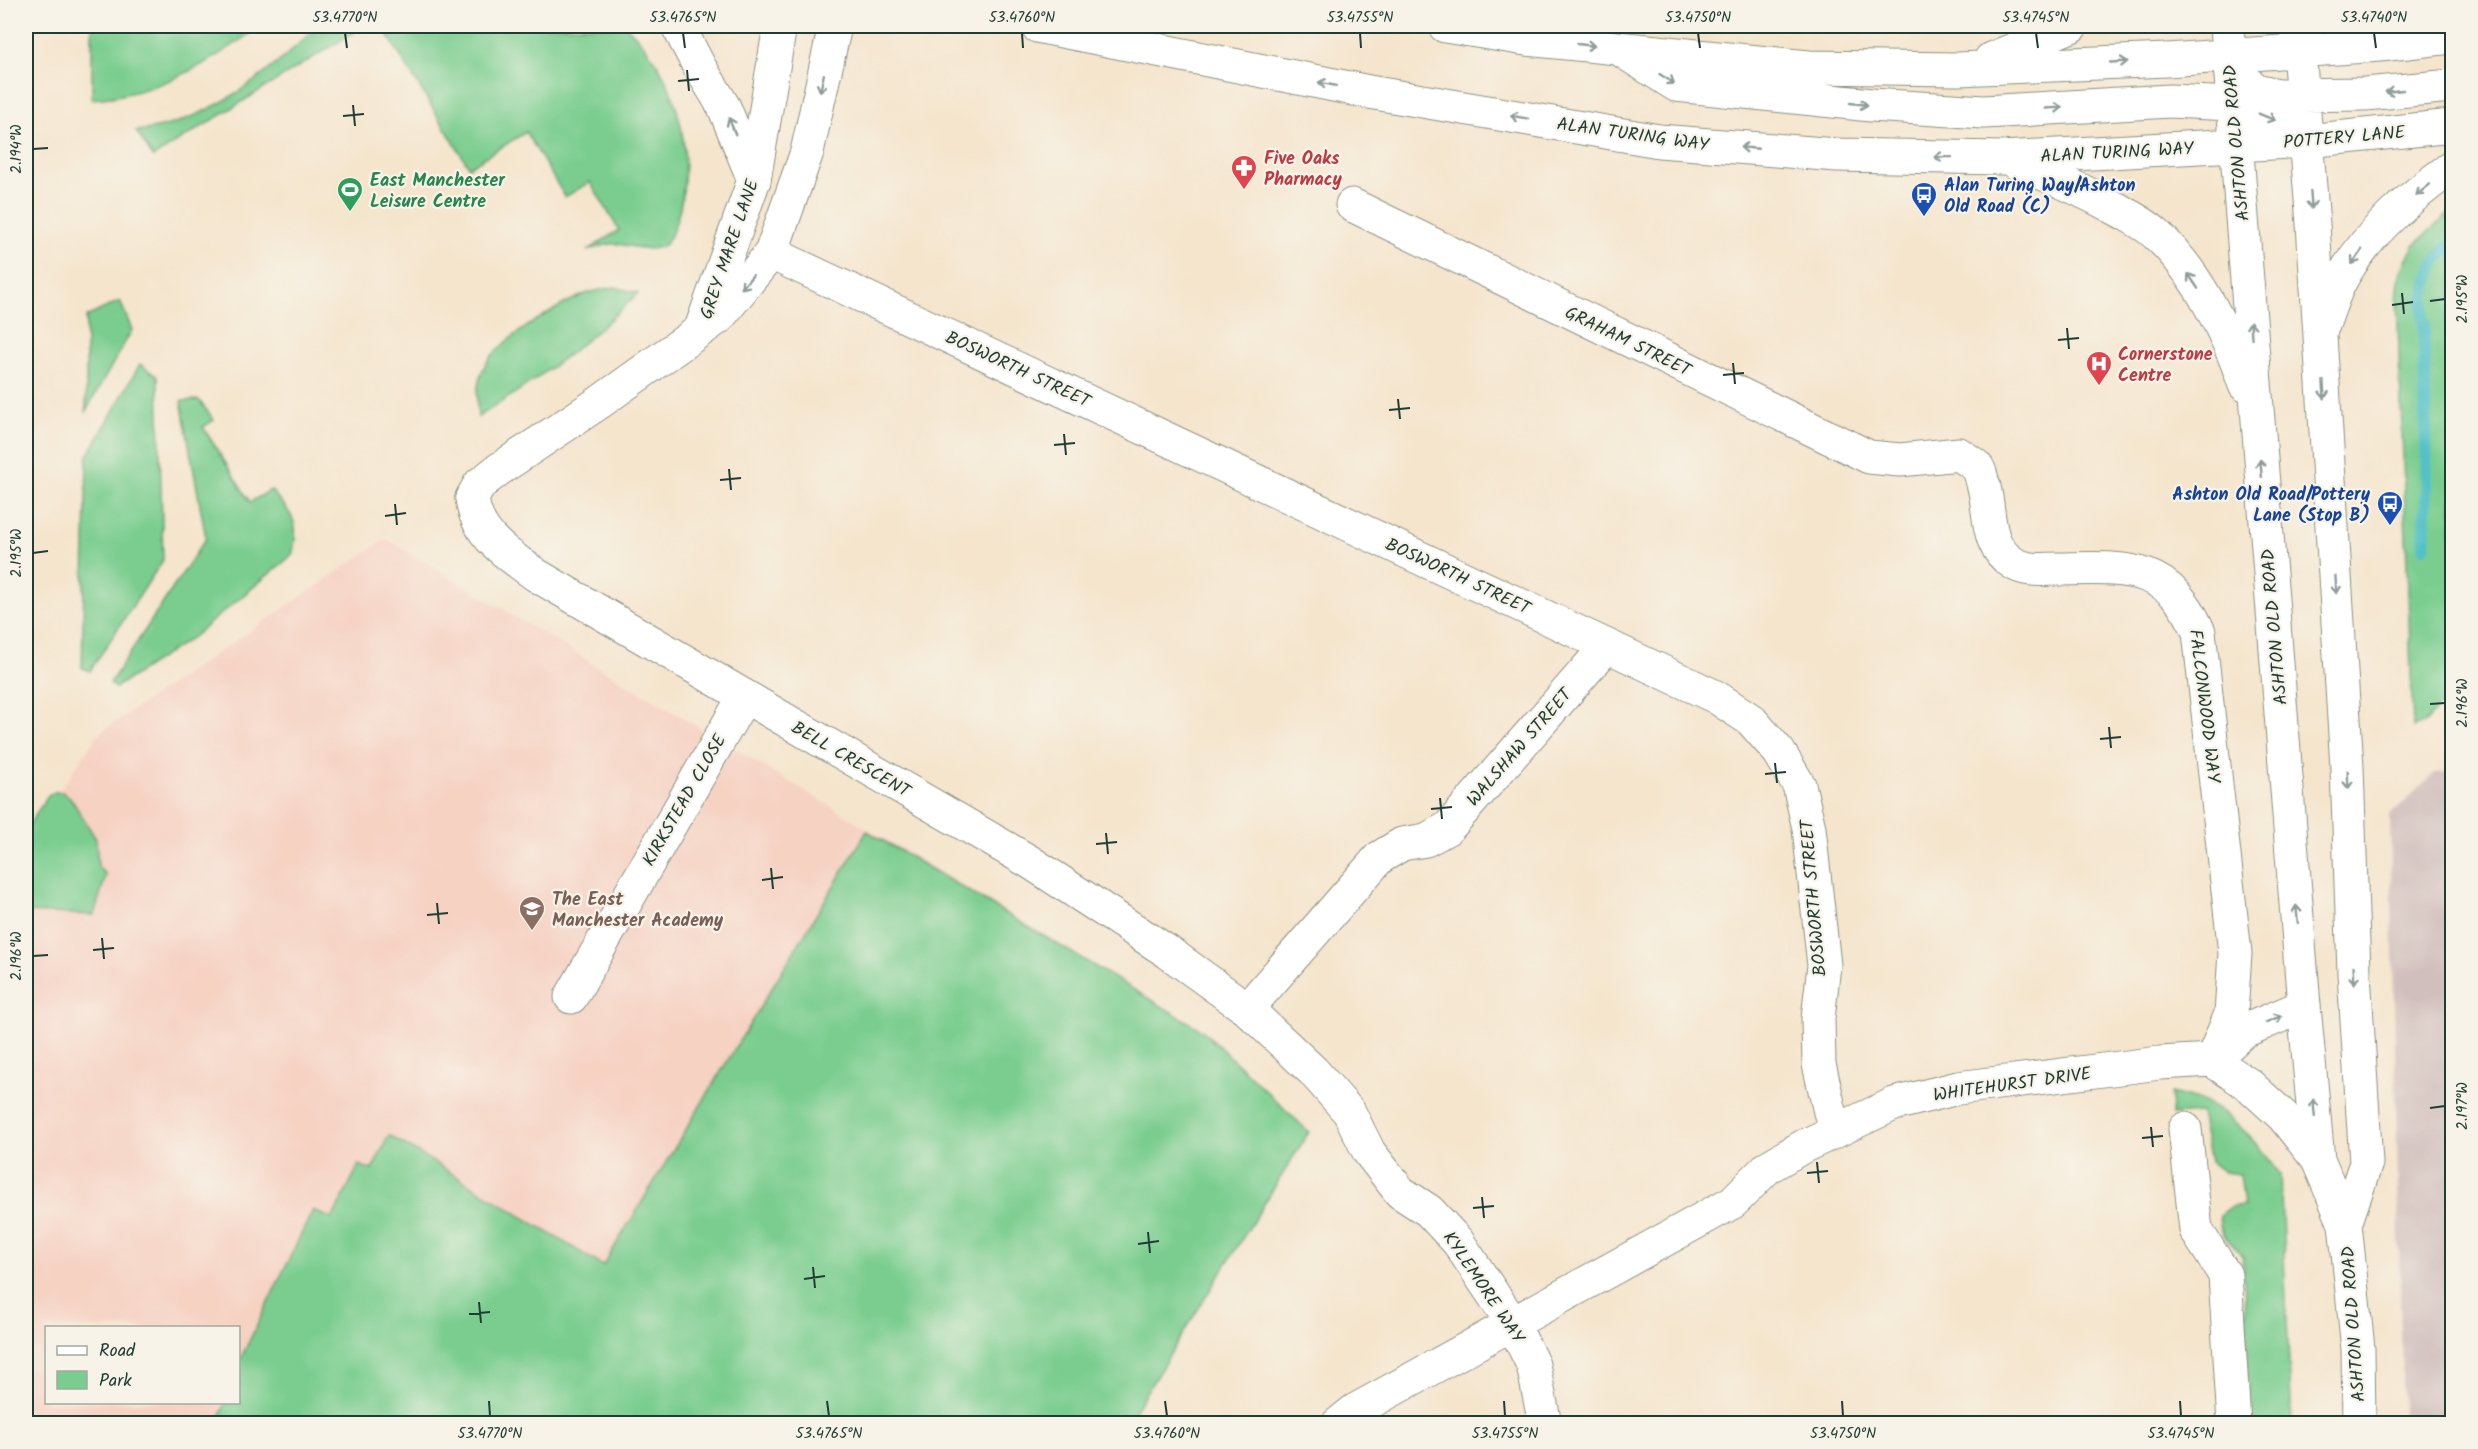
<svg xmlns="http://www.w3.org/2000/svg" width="2478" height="1449" viewBox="0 0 2478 1449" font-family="Kalam,sans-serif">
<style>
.built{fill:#f6d2c3;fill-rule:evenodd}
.industrial{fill:#d1bfbd}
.green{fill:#7acd8f;stroke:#4c8562;stroke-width:1.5}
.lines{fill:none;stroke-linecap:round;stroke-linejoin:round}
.stream{stroke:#53c1c7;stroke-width:12}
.street-casing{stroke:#8a9180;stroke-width:35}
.secondary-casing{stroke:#8a9180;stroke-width:35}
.highway-casing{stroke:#8a9180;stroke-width:35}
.street{stroke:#fff;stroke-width:33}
.secondary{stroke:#fff;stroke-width:33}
.highway{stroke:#fff;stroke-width:33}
.oneway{stroke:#8f9e9a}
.ticks{fill:none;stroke:#1f3d34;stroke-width:2}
.labels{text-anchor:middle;stroke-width:4.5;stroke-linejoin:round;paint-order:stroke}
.street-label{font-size:18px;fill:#1f3d34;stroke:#f7f3e8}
.health-label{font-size:18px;font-weight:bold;fill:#be3a42;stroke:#f7f3e8;text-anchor:start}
.leisure-label{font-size:18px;font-weight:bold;fill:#27864d;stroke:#f7f3e8;text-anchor:start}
.transit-label{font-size:18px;font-weight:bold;fill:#164399;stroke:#f7f3e8;text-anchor:start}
.education-label{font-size:18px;font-weight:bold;fill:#785e54;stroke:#f7f3e8;text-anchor:start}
.neatline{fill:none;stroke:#1f3d34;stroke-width:2}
.ticks-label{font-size:15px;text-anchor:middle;fill:#1f3d34}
</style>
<rect width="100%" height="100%" fill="#f7f3e8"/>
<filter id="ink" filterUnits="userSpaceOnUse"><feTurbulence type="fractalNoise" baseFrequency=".0167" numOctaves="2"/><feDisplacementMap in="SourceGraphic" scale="12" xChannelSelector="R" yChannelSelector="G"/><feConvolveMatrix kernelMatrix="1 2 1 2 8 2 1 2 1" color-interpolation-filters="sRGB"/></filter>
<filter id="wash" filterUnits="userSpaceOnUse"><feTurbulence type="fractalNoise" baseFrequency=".008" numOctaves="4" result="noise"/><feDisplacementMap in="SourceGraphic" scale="24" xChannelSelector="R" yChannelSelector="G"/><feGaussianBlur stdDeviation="1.35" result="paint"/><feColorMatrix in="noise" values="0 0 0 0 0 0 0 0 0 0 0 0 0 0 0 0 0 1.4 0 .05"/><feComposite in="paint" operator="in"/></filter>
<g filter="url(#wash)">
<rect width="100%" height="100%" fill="#f5e5cd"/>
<!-- built -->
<path class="built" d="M386,539L1202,1030L1309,1132L1127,1423H26V835L32,831L99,733ZM46,1328H238V1402H46Z"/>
<!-- industrial -->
<path class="industrial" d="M2452,771V1423H2403L2390,815L2435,773Z"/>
<!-- green -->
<path class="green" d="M92,26H259C210,65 155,95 92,99Z
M317,26H364L153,157L136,131C203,126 273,72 317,26Z
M382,26H626C677,73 695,146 679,212C676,221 672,239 664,245C652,254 628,244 614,244C604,244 596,248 587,251L619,230L590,182L565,197L526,132L469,167Z
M2452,211V673L2451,692L2426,722L2413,727L2397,297L2400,273L2414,245Z
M615,287L638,293C590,342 536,381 478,417C476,399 476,384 484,367C497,341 553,309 580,296C591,291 603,289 615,287Z
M120,301L132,330L86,411V317Z
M140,364L158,377L163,560L90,671L82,668L87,457Z
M199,400L214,420L203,427L250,502L271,490C292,515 301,521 292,555L193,637L115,688L110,683L206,538L181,401Z
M29,584L28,707L26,710V586Z
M54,792H62L70,797L96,839L98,867L106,875L94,915L26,912V829L47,797Z
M867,831L1202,1030L1309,1132L1127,1423H218L225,1403L238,1402L239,1362L313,1210L332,1219L359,1165L372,1170L389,1135L603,1266Z
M2171,1093C2182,1096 2196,1098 2207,1103C2232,1113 2264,1152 2280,1174L2292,1423H2250L2243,1257C2233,1243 2216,1234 2220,1215L2231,1207L2244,1205L2240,1174L2224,1172L2210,1162L2200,1113L2172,1115Z"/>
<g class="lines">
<!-- stream -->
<path class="stream" d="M2424,547L2427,487L2423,301L2434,264L2452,242"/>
</g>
</g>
<g filter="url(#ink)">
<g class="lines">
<defs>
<path id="street" d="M1352,205L1869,457L1900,460L1959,454C1964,458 1972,462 1977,467C1980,470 1981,476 1982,480C1992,508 1983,544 2013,563C2027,572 2042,569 2058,569C2124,568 2169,562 2199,632L2235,953L2231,1014L2212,1060
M771,253L1716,697L1751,720L1779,752L1799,785L1809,828L1824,965L1818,1019L1819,1064L1830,1112L1838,1130
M472,498C476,536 508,554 536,575L1030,862L1168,952L1247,1009L1313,1071L1349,1112L1369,1152L1400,1192L1429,1211L1458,1242L1513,1324L1533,1365L1545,1424
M571,997L744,697
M1247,1009L1379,858L1402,844L1426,840L1448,828L1607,646
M2212,1060L2249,1085L2283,1116L2318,1160
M2185,1129L2196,1230L2225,1275L2234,1424
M1338,1424L1354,1411L1733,1202L1768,1167L1804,1146L1894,1104L1958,1088L2160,1063L2212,1060L2244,1031L2304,1006"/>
<path id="secondary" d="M703,323L754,180L780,26
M472,498L480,484L498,470L600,402L719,317L771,253L807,152L835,26"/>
<path id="highway" d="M678,26L699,66L724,107L754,180
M1037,26L1369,92L1659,141L1837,155L2002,158L2307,141L2452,126
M1445,26L1526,39L1809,67L1958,69L2167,60L2380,45L2452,37
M2227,26L2304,1006L2318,1160L2345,1224L2358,1349L2359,1424
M2297,26L2313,224L2347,767L2354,973L2366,1163L2345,1224
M1624,52L1676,85L1871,105L1984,112L2170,101L2232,104L2279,122L2307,141
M1991,59L2071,26
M2237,73L2256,90L2279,95L2365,94L2452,86
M2018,164C2055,177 2084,191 2119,210C2132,218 2146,224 2157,235C2197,272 2228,334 2245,385
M2323,325C2329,309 2334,292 2342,278C2368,232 2410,197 2452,167"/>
</defs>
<!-- street casing -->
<use href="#street" class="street-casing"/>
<!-- secondary casing -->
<use href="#secondary" class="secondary-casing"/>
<!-- highway casing -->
<use href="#highway" class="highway-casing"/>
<!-- street -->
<use href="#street" class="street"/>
<!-- secondary -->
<use href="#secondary" class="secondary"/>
<!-- highway -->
<use href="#highway" class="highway"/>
</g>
<!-- one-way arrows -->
<defs><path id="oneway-shaft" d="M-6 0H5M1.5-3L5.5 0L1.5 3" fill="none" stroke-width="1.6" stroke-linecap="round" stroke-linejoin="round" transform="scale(1.5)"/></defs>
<g class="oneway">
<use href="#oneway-shaft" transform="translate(1586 45) rotate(6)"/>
<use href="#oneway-shaft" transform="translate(2119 62) rotate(-3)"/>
<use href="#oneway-shaft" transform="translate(1667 79) rotate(33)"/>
<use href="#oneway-shaft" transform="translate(822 83) rotate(102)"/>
<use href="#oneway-shaft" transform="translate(1327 84) rotate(-169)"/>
<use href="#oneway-shaft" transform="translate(2394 91) rotate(174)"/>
<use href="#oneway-shaft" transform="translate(1859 104) rotate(6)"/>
<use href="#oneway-shaft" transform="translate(2054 108) rotate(-3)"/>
<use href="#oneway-shaft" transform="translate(1519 117) rotate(-170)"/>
<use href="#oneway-shaft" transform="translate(2267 117) rotate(22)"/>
<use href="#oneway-shaft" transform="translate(732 126) rotate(-112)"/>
<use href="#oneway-shaft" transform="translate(1749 148) rotate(-175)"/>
<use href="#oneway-shaft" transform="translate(1943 157) rotate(-179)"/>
<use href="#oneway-shaft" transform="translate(2423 190) rotate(141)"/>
<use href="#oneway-shaft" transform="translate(2311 200) rotate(86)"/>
<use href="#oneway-shaft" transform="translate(2357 257) rotate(125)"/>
<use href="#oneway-shaft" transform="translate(2193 281) rotate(-124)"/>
<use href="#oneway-shaft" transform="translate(747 282) rotate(130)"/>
<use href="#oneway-shaft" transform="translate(2251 330) rotate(-94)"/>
<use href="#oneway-shaft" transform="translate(2324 390) rotate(86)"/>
<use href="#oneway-shaft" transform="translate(2261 468) rotate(-95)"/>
<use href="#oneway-shaft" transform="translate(2336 585) rotate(86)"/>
<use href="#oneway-shaft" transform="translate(2348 780) rotate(88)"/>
<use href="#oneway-shaft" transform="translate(2297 914) rotate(-95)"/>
<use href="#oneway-shaft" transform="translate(2354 975) rotate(87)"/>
<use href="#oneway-shaft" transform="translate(2274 1019) rotate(-22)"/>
<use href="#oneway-shaft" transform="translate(2314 1108) rotate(-95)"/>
</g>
</g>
<!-- ticks -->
<path class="ticks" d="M345,33L347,48M683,33L685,48M1022,33L1023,48M1360,33L1361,48M1698,33L1700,48M2036,33L2038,48M2374,33L2376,48M687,70L689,91M678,81L699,79M353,105L355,126M343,116L364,114M33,149L48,148M2402,293L2404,314M2430,301L2445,299M2392,305L2413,302M2067,328L2069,349M2058,340L2079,338M1733,363L1735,384M1723,375L1744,373M1398,399L1400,419M1389,410L1410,408M1064,434L1066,455M1054,445L1075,443M729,469L731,490M720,480L741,478M395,504L397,525M385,516L406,513M33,553L48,551M2430,704L2445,703M2109,727L2111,748M2100,739L2121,737M1775,763L1777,783M1765,774L1786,772M1440,798L1442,819M1431,809L1452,807M1106,833L1108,854M1096,844L1117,842M771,868L773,889M762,880L783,877M437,903L439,924M427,915L448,913M102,938L104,959M93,950L114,948M33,956L48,955M2430,1108L2445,1106M2151,1127L2153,1147M2142,1138L2163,1136M1817,1162L1819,1183M1807,1173L1828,1171M1482,1197L1484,1218M1473,1208L1494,1206M1148,1232L1150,1253M1138,1244L1159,1241M813,1267L815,1288M804,1279L825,1276M479,1302L481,1323M469,1314L490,1312M489,1401L490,1416M827,1401L829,1416M1165,1401L1167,1416M1504,1401L1505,1416M1842,1401L1843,1416M2180,1401L2181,1416"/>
<!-- icons -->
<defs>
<symbol id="pharmacy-pin" viewBox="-11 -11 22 30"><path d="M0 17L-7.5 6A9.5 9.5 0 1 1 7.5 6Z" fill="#e0444e" stroke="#f7f3e8"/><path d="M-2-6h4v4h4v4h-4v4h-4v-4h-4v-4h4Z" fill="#fff"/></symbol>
<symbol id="stadium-pin" viewBox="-11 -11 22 30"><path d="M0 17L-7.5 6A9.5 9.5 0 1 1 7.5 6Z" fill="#2e9e5b" stroke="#f7f3e8"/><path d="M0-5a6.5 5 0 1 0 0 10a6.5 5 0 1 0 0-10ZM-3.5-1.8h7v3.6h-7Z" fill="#fff"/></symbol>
<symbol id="bus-pin" viewBox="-11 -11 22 30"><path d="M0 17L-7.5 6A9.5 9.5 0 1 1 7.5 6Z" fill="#1a4fb4" stroke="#f7f3e8"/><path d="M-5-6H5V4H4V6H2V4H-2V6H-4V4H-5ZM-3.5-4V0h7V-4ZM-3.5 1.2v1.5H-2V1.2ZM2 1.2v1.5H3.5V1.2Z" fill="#fff"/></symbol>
<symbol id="hospital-pin" viewBox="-11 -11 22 30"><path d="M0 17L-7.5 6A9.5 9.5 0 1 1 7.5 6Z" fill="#e0444e" stroke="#f7f3e8"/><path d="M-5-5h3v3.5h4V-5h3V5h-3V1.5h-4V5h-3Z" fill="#fff"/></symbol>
<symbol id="school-pin" viewBox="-11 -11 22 30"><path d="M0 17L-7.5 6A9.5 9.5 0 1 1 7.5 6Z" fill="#8d6e63" stroke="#f7f3e8"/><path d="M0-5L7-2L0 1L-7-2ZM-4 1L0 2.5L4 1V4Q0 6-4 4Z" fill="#fff"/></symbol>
</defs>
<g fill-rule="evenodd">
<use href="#pharmacy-pin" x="1229" y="153" width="30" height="40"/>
<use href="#stadium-pin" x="335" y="175" width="30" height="40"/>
<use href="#bus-pin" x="1909" y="180" width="30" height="40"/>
<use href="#hospital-pin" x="2084" y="349" width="30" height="40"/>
<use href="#bus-pin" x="2375" y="489" width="30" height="40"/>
<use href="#school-pin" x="517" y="894" width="30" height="40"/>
</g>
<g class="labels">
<!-- street labels -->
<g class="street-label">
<text transform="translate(1633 134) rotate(8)" y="6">ALAN TURING WAY</text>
<text transform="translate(2344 137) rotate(-5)" y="6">POTTERY LANE</text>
<text transform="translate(2236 143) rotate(-95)" y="6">ASHTON OLD ROAD</text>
<text transform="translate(2117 152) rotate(-3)" y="6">ALAN TURING WAY</text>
<text transform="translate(729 249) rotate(-71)" y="6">GREY MARE LANE</text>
<text transform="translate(1628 341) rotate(26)" y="6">GRAHAM STREET</text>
<text transform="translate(1018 369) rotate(25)" y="6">BOSWORTH STREET</text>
<text transform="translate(1458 576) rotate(25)" y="6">BOSWORTH STREET</text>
<text transform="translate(2274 627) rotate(-95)" y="6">ASHTON OLD ROAD</text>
<text transform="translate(2205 706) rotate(83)" y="6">FALCONWOOD WAY</text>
<text transform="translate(1519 747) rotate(-49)" y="6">WALSHAW STREET</text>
<text transform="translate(851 759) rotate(30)" y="6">BELL CRESCENT</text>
<text transform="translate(684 800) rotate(-60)" y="6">KIRKSTEAD CLOSE</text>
<text transform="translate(1813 898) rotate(-95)" y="6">BOSWORTH STREET</text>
<text transform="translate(2012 1084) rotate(-8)" y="6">WHITEHURST DRIVE</text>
<text transform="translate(1484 1287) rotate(56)" y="6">KYLEMORE WAY</text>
<text transform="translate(2353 1324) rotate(-94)" y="6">ASHTON OLD ROAD</text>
</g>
<!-- health labels -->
<g class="health-label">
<text x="1264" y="164">Five Oaks<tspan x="1264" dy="21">Pharmacy</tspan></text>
<text x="2118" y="360">Cornerstone<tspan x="2118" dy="21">Centre</tspan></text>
</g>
<!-- leisure labels -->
<g class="leisure-label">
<text x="370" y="186">East Manchester<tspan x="370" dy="21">Leisure Centre</tspan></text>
</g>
<!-- transit labels -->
<g class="transit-label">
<text x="1944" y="191">Alan Turing Way/Ashton<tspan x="1944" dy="21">Old Road (C)</tspan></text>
<text x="2370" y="500" text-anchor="end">Ashton Old Road/Pottery<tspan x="2370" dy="21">Lane (Stop B)</tspan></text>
</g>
<!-- education labels -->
<g class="education-label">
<text x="552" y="905">The East<tspan x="552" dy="21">Manchester Academy</tspan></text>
</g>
</g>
<!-- margin -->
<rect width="2478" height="1449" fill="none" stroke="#f7f3e8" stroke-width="66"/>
<!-- legend -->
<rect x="45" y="1326" width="195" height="78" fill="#f7f3e8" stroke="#a1aaa0" stroke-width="1.5"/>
<rect x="57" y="1346" width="30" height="9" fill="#ffffff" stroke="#a1aaa0" stroke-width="1.5"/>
<text x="99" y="1356" font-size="18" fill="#1f3d34">Road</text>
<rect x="57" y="1371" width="30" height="18" fill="#7acd8f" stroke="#a1aaa0" stroke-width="1.5"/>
<text x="99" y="1386" font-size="18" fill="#1f3d34">Park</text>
<rect x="33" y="33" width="2412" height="1383" class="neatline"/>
<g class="ticks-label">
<text x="345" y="22">53.4770°N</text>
<text x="683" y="22">53.4765°N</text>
<text x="1022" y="22">53.4760°N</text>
<text x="1360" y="22">53.4755°N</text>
<text x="1698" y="22">53.4750°N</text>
<text x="2036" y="22">53.4745°N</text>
<text x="2374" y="22">53.4740°N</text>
<text transform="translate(16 149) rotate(-90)" y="5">2.194°W</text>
<text transform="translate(2462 299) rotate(-90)" y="5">2.195°W</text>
<text transform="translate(16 553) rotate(-90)" y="5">2.195°W</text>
<text transform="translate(2462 703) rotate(-90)" y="5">2.196°W</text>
<text transform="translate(16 956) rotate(-90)" y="5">2.196°W</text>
<text transform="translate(2462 1106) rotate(-90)" y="5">2.197°W</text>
<text x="490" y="1438">53.4770°N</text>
<text x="829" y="1438">53.4765°N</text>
<text x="1167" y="1438">53.4760°N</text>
<text x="1505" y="1438">53.4755°N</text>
<text x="1843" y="1438">53.4750°N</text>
<text x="2181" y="1438">53.4745°N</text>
</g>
</svg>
